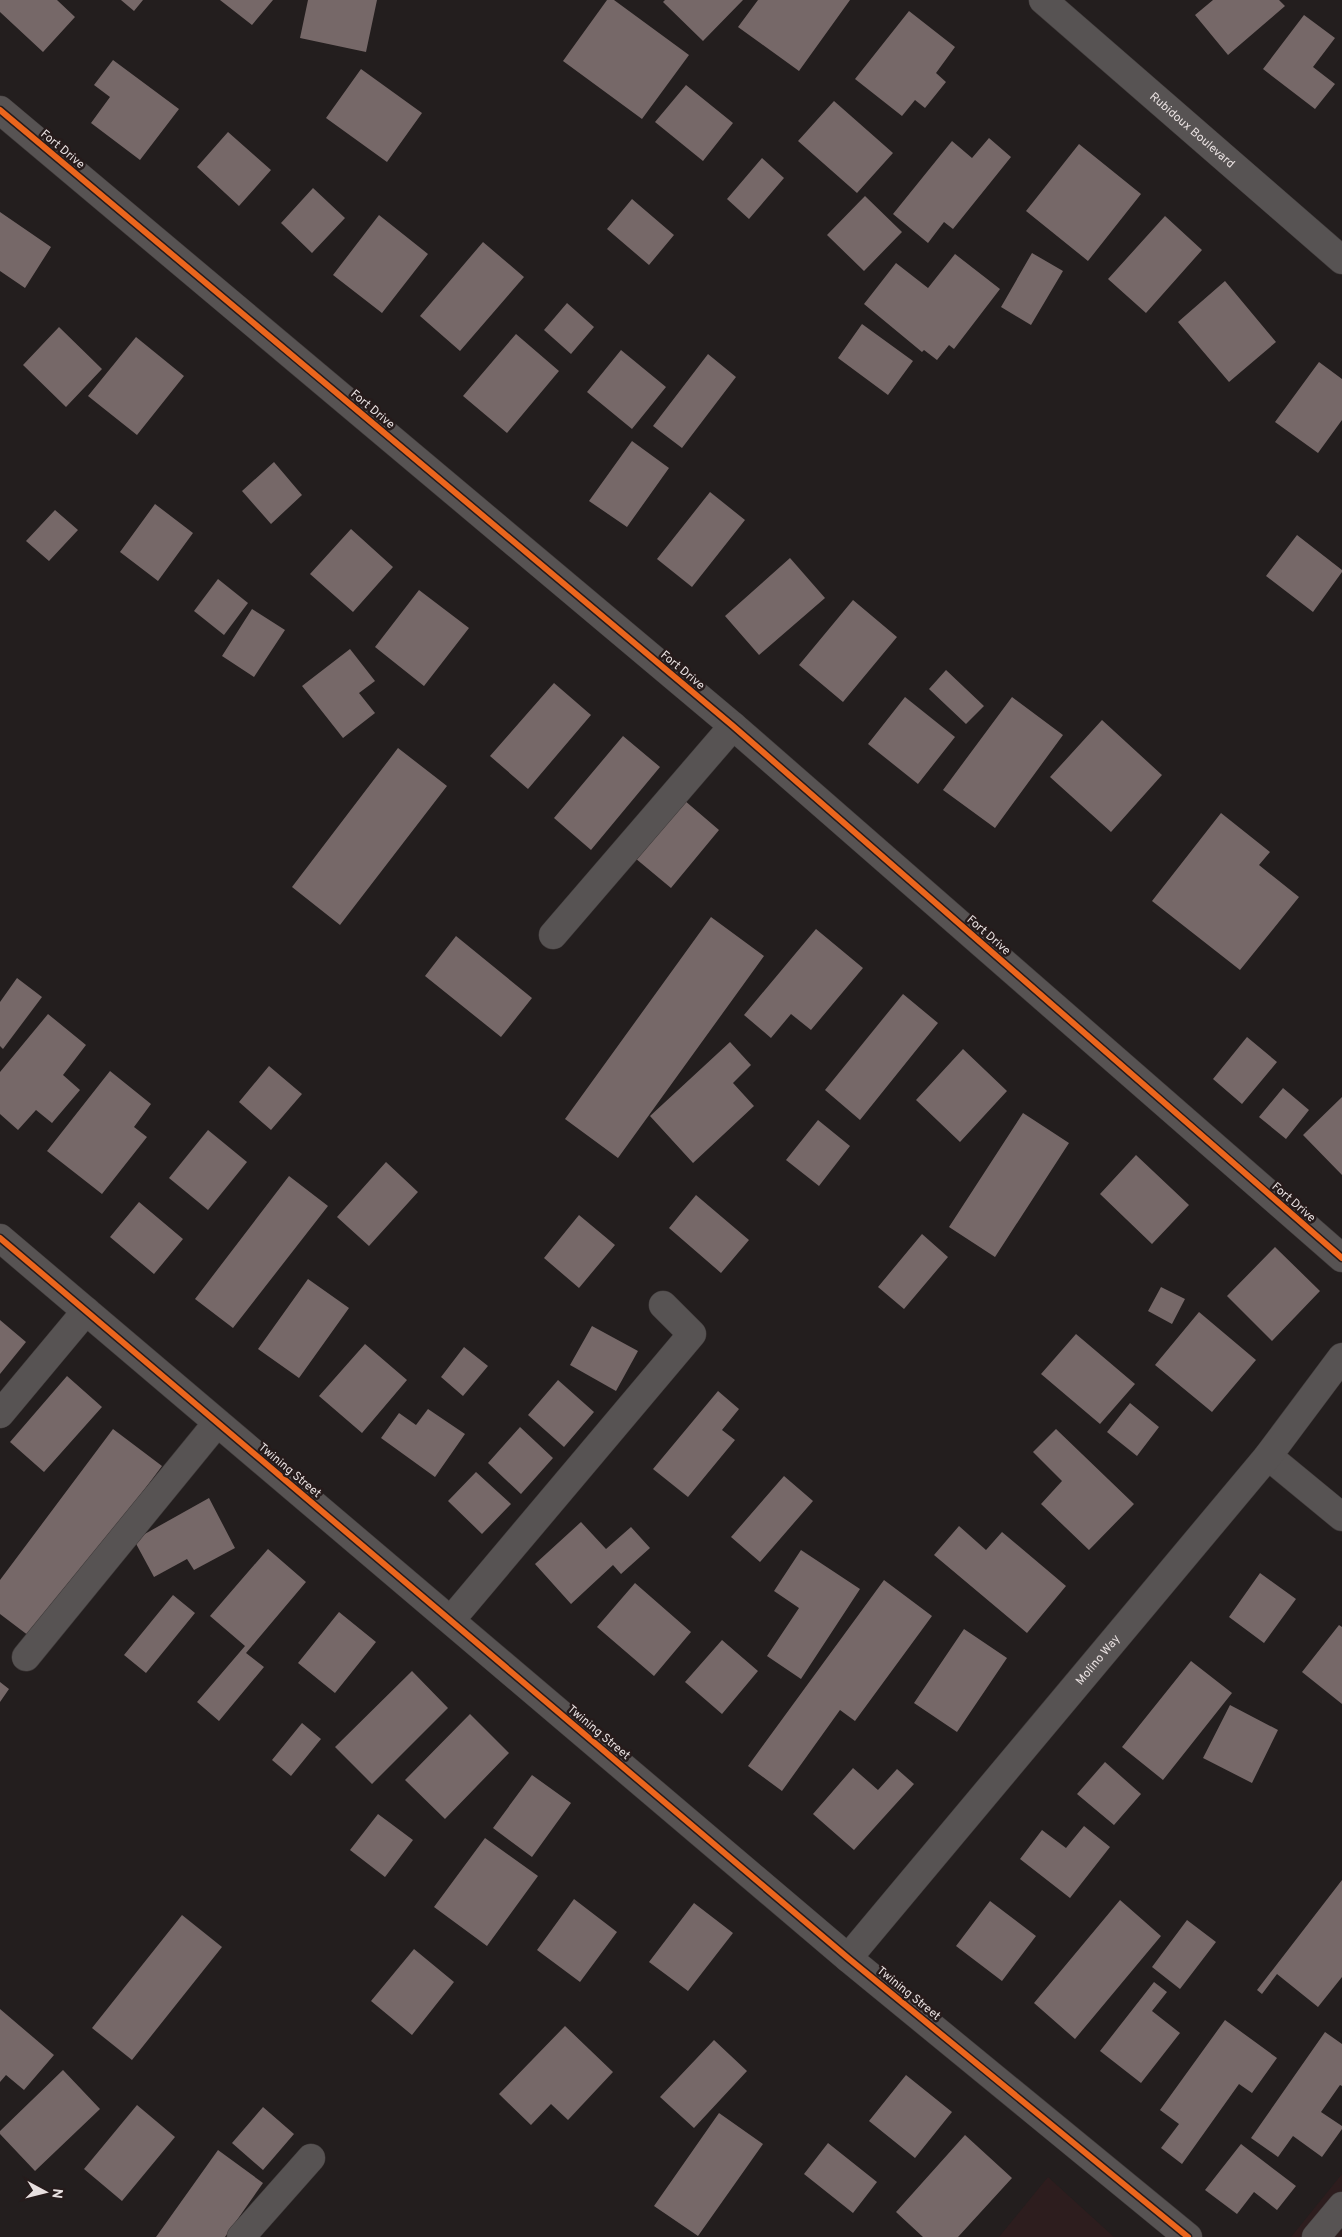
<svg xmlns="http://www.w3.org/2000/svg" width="1342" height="2237" viewBox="0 0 1342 2237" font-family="Overpass,sans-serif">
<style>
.built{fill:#2d1d1e}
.building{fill:#766868}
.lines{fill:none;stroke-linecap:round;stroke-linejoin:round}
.minor-casing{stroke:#403b3b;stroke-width:29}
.minor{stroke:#575353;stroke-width:28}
.cycleway-casing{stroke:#261b1b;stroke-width:9}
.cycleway{stroke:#eb651d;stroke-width:6}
.labels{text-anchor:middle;stroke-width:5;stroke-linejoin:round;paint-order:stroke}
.street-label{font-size:12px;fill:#e8e0e0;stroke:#261b1b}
</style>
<rect width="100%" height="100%" fill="#231e1e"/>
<!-- built -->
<path class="built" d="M1342,2174V2237H1291Z
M1048,2177L1114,2237H999Z"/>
<!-- building -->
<path class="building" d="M0,0H57L75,17L43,52L0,12Z
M121,0H143L134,11Z
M220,0H273L252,25Z
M308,0H377L366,52L300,38Z
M607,0H614L689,55L642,119L563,61Z
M665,0H743L703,41L663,2Z
M758,0H850L799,71L738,27Z
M1213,0H1279L1285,6L1228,55L1195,15Z
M909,11L955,47L936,73L946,82L925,108L915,100L902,116L855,79Z
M1304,15L1335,38L1313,67L1335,84L1315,109L1263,69Z
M113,60L179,109L140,160L91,123L110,97L94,85Z
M361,69L422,113L387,162L326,118Z
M686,85L733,123L703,161L655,122Z
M834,101L893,153L857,193L798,141Z
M228,132L271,170L239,206L197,167Z
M989,138L1011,157L953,229L944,222L928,243L893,214L952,141L972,158Z
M1079,144L1141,194L1088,261L1026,211Z
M762,158L784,178L749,219L727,199Z
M313,188L345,218L312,253L281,223Z
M865,196L902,232L864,271L827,235Z
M632,199L674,235L649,265L607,229Z
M0,212L51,247L25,288L0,271Z
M379,215L428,254L382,313L333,275Z
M1165,216L1202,250L1146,313L1108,279Z
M483,242L524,277L460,351L420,316Z
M1032,253L1063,271L1031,325L1001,307Z
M955,254L1000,289L954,349L949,345L937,360L924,350L922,352L864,304L896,263L928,288Z
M1225,281L1276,342L1229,382L1178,322Z
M567,303L594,327L571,354L544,330Z
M862,324L913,361L888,395L838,358Z
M59,327L102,369L66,407L23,365Z
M516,334L559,371L507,433L463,396Z
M136,337L184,376L137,435L88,396Z
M621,350L666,387L632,429L587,392Z
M708,354L736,377L682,448L653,426Z
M1319,362L1342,379V420L1318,453L1275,422Z
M632,441L669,468L627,527L589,501Z
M274,462L302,495L271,524L242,491Z
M710,492L745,520L692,587L657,559Z
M155,504L193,533L158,581L120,552Z
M55,510L78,530L49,561L26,541Z
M351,529L393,567L353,612L310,574Z
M1297,535L1342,570V572L1313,612L1266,576Z
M790,558L825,598L759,655L725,616Z
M218,579L248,603L224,635L194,611Z
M419,590L469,628L424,686L375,647Z
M853,600L897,637L843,702L799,665Z
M252,609L285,630L254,677L222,656Z
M350,649L375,681L359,693L375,713L343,738L302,686Z
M946,670L984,706L966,724L929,689Z
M554,683L591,715L528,789L490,756Z
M905,697L955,737L918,784L868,744Z
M1012,697L1063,735L995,828L943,790Z
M1102,720L1162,775L1111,832L1050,777Z
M623,736L660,767L591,850L554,818Z
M398,748L447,786L340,925L292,887Z
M684,800L719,830L671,888L635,858Z
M1221,813L1270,852L1259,865L1299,897L1240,970L1152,901Z
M711,917L764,956L618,1158L565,1119Z
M816,929L863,968L811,1030L791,1014L771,1038L744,1015Z
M456,936L532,998L501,1037L425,976Z
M17,978L42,997L3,1049L0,1046V1002Z
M903,994L938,1023L860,1120L825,1090Z
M48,1014L86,1045L63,1075L80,1090L52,1123L36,1110L18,1130L0,1114V1072Z
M1247,1037L1277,1062L1242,1104L1213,1079Z
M730,1042L751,1065L733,1083L754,1106L693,1163L650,1116Z
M963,1049L1007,1091L960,1142L916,1100Z
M269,1066L302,1094L271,1130L239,1102Z
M110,1071L151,1104L134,1127L147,1137L102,1194L47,1151Z
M1283,1088L1309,1110L1286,1139L1259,1117Z
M1342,1097V1175L1303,1135Z
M1023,1113L1069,1143L995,1257L949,1227Z
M818,1120L850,1146L819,1186L786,1160Z
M208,1130L247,1162L208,1210L169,1178Z
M1136,1155L1189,1205L1152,1244L1100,1194Z
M386,1162L418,1192L369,1246L337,1217Z
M289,1176L328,1206L233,1328L195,1299Z
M696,1195L749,1240L721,1273L669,1228Z
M139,1202L183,1239L154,1274L110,1237Z
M579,1215L615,1245L579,1288L544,1258Z
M922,1234L948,1257L904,1309L878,1287Z
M1275,1247L1320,1291L1272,1341L1227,1296Z
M308,1279L349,1308L299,1378L258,1349Z
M1161,1287L1185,1299L1172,1324L1148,1311Z
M1199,1312L1256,1360L1212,1412L1155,1365Z
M0,1320L26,1342L0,1374Z
M592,1326L638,1351L616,1391L570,1365Z
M1076,1334L1135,1384L1100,1424L1041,1374Z
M365,1344L407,1380L362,1433L319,1396Z
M464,1347L488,1366L463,1396L441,1377Z
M67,1376L102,1407L44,1472L10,1442Z
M558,1380L594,1412L564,1447L528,1415Z
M718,1391L739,1409L722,1430L735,1440L688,1497L653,1469Z
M1130,1403L1159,1427L1137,1456L1107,1432Z
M428,1409L465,1434L435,1477L381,1438L399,1413L416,1425Z
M520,1427L553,1458L521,1494L488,1463Z
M113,1429L162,1466L33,1639L0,1614V1580Z
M1056,1429L1134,1504L1089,1550L1041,1504L1062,1481L1033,1452Z
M476,1472L511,1504L482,1534L448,1501Z
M784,1476L813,1501L760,1562L731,1537Z
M209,1498L235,1548L194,1570L187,1559L154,1577L134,1540Z
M581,1522L606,1549L631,1527L650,1548L621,1574L613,1565L571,1604L535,1564Z
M959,1526L986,1550L1002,1532L1066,1586L1027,1633L934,1555Z
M268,1549L306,1582L246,1653L264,1667L219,1721L197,1702L245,1646L210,1616Z
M801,1550L860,1589L801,1679L767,1656L799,1608L774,1591Z
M1260,1573L1296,1599L1264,1643L1229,1617Z
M884,1580L932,1616L855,1721L840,1710L782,1791L748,1766Z
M635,1583L691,1632L654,1676L597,1627Z
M173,1595L195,1613L146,1673L124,1655Z
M339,1612L376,1642L335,1693L298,1663Z
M1339,1625L1342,1627V1704L1302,1672Z
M964,1629L1007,1658L957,1732L914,1703Z
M722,1640L758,1671L722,1714L685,1682Z
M1191,1661L1232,1693L1163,1780L1122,1747Z
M412,1671L448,1708L372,1784L335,1747Z
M0,1682L9,1689L0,1702Z
M1230,1705L1278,1730L1252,1783L1203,1758Z
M470,1714L509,1753L445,1819L405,1780Z
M302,1723L321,1739L291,1776L272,1760Z
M1105,1762L1141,1794L1114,1825L1077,1794Z
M853,1768L878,1790L897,1769L914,1784L854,1850L813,1814Z
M532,1775L571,1803L532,1857L493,1828Z
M378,1814L413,1840L385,1877L350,1850Z
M1084,1826L1110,1847L1070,1898L1020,1859L1042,1830L1066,1848Z
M485,1838L538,1876L487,1946L434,1907Z
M1342,1880V1977L1318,2007L1277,1974L1262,1994L1257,1990Z
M574,1899L617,1932L580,1982L537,1950Z
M1120,1900L1161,1936L1075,2039L1034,2003Z
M990,1901L1036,1936L1002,1981L956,1946Z
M694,1903L733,1933L688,1991L649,1962Z
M182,1915L222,1947L132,2060L92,2028Z
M1187,1920L1216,1942L1180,1989L1152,1967Z
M414,1949L454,1982L412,2035L371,2001Z
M1154,1982L1167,1992L1152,2011L1180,2033L1141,2083L1100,2051Z
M0,2009L54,2055L24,2090L6,2075L0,2082Z
M1225,2020L1277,2058L1252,2093L1239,2084L1182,2164L1161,2148L1179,2124L1160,2110Z
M565,2026L613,2072L568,2120L551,2104L531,2125L499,2094Z
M1325,2032L1342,2044V2086L1340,2085L1321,2112L1342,2126V2129L1322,2157L1293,2136L1278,2157L1251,2138Z
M714,2040L747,2071L694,2128L660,2097Z
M63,2070L100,2109L35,2171L0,2134V2131Z
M906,2075L952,2112L915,2158L869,2121Z
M137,2105L175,2137L122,2201L84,2169Z
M263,2107L294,2134L263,2170L232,2143Z
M719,2113L763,2144L698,2236L654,2206Z
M965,2135L1012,2178L958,2237H923L896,2212Z
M828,2143L877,2182L853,2213L804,2174Z
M1241,2144L1296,2186L1277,2210L1254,2192L1237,2214L1205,2190Z
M218,2150L263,2183L225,2237H156Z"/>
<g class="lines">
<defs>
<g id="minor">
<path id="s1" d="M1043,0L1342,260"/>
<path d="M0,110L733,726L1342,1258"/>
<path d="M553,935L733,726"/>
<path d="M0,1238L848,1958L1188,2237"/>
<path d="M0,1414L86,1311"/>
<path d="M1268,1456L1342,1517"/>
<path d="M451,1620L692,1334L663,1305"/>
<path d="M26,1657L217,1423"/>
<path id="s2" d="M848,1958L1268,1456L1342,1357"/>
<path d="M241,2237L311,2158"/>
<path d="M1316,2237L1342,2206"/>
</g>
</defs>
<!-- minor casing -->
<use href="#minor" class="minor-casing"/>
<!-- minor -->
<use href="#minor" class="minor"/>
<defs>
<path id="cycleway" d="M0,110L733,726L1342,1258
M0,1238L848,1958L1188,2237"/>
</defs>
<!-- cycleway casing -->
<use href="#cycleway" class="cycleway-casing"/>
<!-- cycleway -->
<use href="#cycleway" class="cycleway"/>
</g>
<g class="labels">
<!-- street labels -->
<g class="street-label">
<text dy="4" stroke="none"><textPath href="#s1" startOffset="198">Rubidoux Boulevard</textPath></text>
<text transform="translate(63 149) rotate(40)" y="4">Fort Drive</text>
<text transform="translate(373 409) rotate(40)" y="4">Fort Drive</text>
<text transform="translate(683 670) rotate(40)" y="4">Fort Drive</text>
<text transform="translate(989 935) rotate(41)" y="4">Fort Drive</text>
<text transform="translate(1294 1202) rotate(41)" y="4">Fort Drive</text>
<text transform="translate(290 1470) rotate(40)" y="4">Twining Street</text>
<text dy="4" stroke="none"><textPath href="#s2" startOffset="389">Molino Way</textPath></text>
<text transform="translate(599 1732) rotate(40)" y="4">Twining Street</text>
<text transform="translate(909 1993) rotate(39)" y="4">Twining Street</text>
</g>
</g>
<!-- north arrow -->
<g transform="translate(45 2192) rotate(97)" stroke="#261b1b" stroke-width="4" paint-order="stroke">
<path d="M0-4L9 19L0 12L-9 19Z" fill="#e8e0e0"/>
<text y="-8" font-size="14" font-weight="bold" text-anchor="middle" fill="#e8e0e0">N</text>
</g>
</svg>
